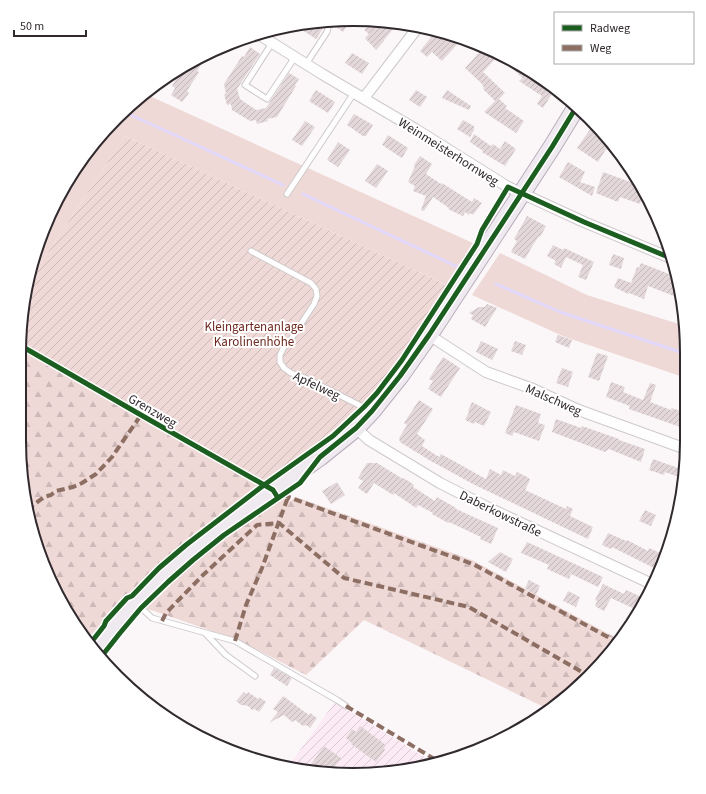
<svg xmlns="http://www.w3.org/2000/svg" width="706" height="794" viewBox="0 0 706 794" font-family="'Source Sans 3',sans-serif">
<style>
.industrial{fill:url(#industrial-furrows)}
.green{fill:#efd9d6}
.forest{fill:url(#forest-firs)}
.garden{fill:url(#garden-furrows)}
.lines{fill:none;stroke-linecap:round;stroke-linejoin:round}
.stream{stroke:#e2d8fb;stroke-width:3}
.building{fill:url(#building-hatch)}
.lane-casing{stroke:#cec9cb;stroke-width:7}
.street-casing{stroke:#cec9cb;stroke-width:12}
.primary-casing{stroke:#baadbb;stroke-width:19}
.lane{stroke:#fefefe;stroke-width:5}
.street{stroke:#fefefe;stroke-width:10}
.primary{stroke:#efe9f0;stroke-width:17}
.quiet{stroke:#8d6e63;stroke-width:4;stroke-dasharray:8 4;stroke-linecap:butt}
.cycleway-casing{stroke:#fff;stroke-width:8}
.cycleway{stroke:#1b5e20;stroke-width:5}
.labels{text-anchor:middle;stroke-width:4;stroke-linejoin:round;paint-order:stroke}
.street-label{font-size:13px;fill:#30292d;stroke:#fff}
.park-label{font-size:13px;fill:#6d291f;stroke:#fff}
.rim{fill:none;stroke:#30292d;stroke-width:2}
</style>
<defs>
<pattern id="industrial-furrows" width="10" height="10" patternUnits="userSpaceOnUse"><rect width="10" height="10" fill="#fcebf5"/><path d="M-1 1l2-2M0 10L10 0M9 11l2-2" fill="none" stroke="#d8cad2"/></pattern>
<pattern id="forest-firs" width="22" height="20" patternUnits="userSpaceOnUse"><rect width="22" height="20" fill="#efd9d6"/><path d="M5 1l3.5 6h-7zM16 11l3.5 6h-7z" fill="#cdbab8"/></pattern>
<pattern id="garden-furrows" width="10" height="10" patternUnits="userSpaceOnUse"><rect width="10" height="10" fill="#efd9d6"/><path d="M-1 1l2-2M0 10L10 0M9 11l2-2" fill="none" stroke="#cdbab8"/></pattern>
<pattern id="building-hatch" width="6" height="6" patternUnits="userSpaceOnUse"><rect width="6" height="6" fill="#e3d7d9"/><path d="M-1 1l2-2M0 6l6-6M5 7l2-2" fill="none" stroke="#c3b9bb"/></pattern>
</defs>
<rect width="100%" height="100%" fill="#fbf7f9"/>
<!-- industrial -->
<path class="industrial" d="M335,702L436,764L353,775L287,768Z"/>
<!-- green -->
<path class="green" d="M145,92L152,97L475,244L460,264L447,285L125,136L27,284L64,186L102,133Z
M500,253L587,295L685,326L686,331V378L565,337L472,295Z"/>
<!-- forest -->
<path class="forest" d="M23,347L261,485L186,541L143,580L90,636L86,642L53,589L25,506L19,441Z
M296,497L472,560L620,640L618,644L573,692L548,709L364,620L306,675L238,640L145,608L166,586L222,539L243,524L284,498L290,501Z"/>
<!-- garden -->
<path class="garden" d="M125,136L447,285L403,354L360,410L264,483L71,375L23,347L25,288L27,284Z"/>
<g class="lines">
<!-- stream -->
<path class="stream" d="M124,112L177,136L283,185
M303,194L460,268
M496,284L560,312L686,354"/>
</g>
<!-- building -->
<path class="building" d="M331,20H351L343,32L332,24Z
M323,21L324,27L316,39L296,26Z
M374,21H375L384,27L388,23L394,28L384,40V41L376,50L365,38L369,34L364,30Z
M436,31L463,38L442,61L432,52L427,57L420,51Z
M250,47L260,54L237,89L240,99L256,110L266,108L289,73L299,79L295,85L296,86L277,117L267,119L268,121L257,124L256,120L250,121L232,110L231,104L227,105L224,94H226L224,84L242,56L244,57Z
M484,47L490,50L497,57L483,72L505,93L499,99L507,106L505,108L524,121L516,133L484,112L495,101L483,89L484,88L482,84L465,68Z
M352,53L369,63L362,74L345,63Z
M197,59L203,62L197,71L199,72L187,91L189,93L182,102L171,95L175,88L172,86L184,66Z
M515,62L520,64L555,89L543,108L537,104L542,96L519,81L523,78L510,67Z
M316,90L335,102L328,113L309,101Z
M416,90L427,97L420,107L409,100Z
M447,90L471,106L469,110L442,98Z
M354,114L373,125L366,136H363L347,125Z
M463,120L474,126V130L470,137L457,129Z
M305,121L315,127L302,146L292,140Z
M591,128L600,134L599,135L611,142L613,145L609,151L606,149L598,162L577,148Z
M474,134L491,146L493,144L500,149L505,141L516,149L505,166L482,152L483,151L470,142Z
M388,135L408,148L402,158L382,145Z
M338,142L350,150L338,167L327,160Z
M420,156L432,164L426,174L441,184L442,183L472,202L474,198L482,203L473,215L470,213L469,215L465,212L463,216L448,209L449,208L433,197L424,211L421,210L426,196L413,191L415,186L408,182L415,166L414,165Z
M568,162L585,172L580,182L595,187L592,196L559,177Z
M377,164L388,171L376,188L365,181Z
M603,172L641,186L644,192L640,204L620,197L618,202L596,193Z
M527,216L546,226L540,237L539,236L533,245L525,259L511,252L517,241L514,239Z
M553,245L563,250L564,248L594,262L586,280L578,277L583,265L566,257L561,268L554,264L556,261L547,256Z
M613,254L624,258L621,269L609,265Z
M641,263L674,276L673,280L676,281L675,283L679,284L674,296L648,286L644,299L629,293L628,294L614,287L618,278L631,283L637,267L639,268Z
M487,304L497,308L485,327L471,319L473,315L469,313L479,307H485Z
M558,335L572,340L569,348L555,342Z
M481,341L498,349L492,360L476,352Z
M515,341L526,345L522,355L511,351Z
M597,353L608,356L599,381L588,377Z
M443,357L460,368L441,397L428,389L433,381L429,379Z
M562,368L573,372L568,387L556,383Z
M611,382L625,387L623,392L643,400L650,383L656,385L650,402L671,410L672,408L686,413V429L629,409L630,406L606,397Z
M419,400L433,409L417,434L425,440L422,446L439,457L441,454L486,479L490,469L501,475L503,470L515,476L517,472L529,478L530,480L525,490L566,509L567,506L573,509L570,516L593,527L588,539L473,484L429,460L400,442L399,438L407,425L404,423Z
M472,402L491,412L484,426L475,422L474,424L465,420L469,412L468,411Z
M516,405L541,414L538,423L545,425L539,441L514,432L512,436L505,433Z
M556,419L581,428L582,426L619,439V440L645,449L641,462L609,449L605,452L552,432Z
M653,459L678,468L679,464L686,466L684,479L665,472L664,475L649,470Z
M367,463H377L403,479V478L410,482L414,485L413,487L435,501L437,497L456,508V509L498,528L491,544L480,539L481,537L449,522L448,523L432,514L433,513L418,505L416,508L394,493L393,495L374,483L367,494L358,488L363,481L358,478Z
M337,482L345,495L331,504L322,491Z
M645,510L656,515L651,526L639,521Z
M608,533L626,541L627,540L648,551L649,548L665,555L658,570L612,547L611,549L602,545Z
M527,542L603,577L598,587L571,574L569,579L547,569L549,565L521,553Z
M500,552L513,559L506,572L488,562Z
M529,580L540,586L536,595L525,588Z
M603,584L624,594L626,590L646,599L639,611L611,598L604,611L595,606L597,601L595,600Z
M568,591L580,597L576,607L563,601Z
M274,668L292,678L287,686L270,675Z
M244,692L247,694L248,692L258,699L259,697L266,702L259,712L255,709L252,710L248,706L243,705H241L236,701Z
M283,696L309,715L310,713L317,718L310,728L306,725L303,726L295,720L292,722L284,715L269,723L278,712L273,709Z
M360,726L386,745L384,748L385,750L376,762L351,744L352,743L346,738L352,729L356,732Z
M324,746L341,758L330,773L307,770Z"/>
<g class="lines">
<defs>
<path id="lane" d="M272,43L245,85L267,99L295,57
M306,64L327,32L328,28L327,20
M287,194L354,93
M251,251L311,283L316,289L317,296L314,304L291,339L284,347L280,355V362L284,368L291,373L305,378L369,410
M23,347L141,415L270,489
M138,605L152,618L235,641L337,700L346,706
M205,633L226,655L255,676"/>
<path id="street" d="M258,34L322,74L417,130L508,187L584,222L673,259
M364,98L418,27
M429,335L486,372L533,389L572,407L584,412L686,449
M356,428L369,440L440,483L491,509L654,585"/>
<path id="primary" d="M95,651L117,624L136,603L182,560L219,528L320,457L356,428L372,411L400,376L429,335L484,251L552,147L577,106"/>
</defs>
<!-- lane casing -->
<use href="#lane" class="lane-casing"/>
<!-- street casing -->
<use href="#street" class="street-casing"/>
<!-- primary casing -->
<use href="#primary" class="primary-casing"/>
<!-- lane -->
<use href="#lane" class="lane"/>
<!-- street -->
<use href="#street" class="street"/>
<!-- primary -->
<use href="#primary" class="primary"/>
<!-- quiet -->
<path class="quiet" d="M283,495L425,547L473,564L619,643
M27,510L44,497L51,495L56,491L73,487L82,483L96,474L112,457L141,415
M162,621L166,613L203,575L257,525L279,523L344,578L469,607L589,676
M235,641L246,605L262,568L288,497
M346,706L441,763"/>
<defs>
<path id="cycleway" d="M23,347L141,415L273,490L278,498
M89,645L104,626L106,621L127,598L132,596L159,568L186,545L264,485L333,436L364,407L377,393L402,360L477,244L482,230L508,187L584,222L673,259
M101,657L120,633L141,608L168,582L193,560L224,535L300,483L320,457L356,428L372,411L400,376L429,335L484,251L552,147L577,106"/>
</defs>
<!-- cycleway casing -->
<use href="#cycleway" class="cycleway-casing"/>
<!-- cycleway -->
<use href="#cycleway" class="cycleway"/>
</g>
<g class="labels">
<!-- street labels -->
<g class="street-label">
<text transform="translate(449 151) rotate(32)" y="5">Weinmeisterhornweg</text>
<text transform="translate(317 385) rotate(25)" y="5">Apfelweg</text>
<text transform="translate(554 399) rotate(24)" y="5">Malschweg</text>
<text transform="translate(153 410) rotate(30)" y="5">Grenzweg</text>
<text transform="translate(501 513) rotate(26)" y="5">Daberkowstraße</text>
</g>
<!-- park labels -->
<g class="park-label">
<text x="254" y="331">Kleingartenanlage<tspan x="254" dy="15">Karolinenhöhe</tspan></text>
</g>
</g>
<!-- crop -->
<path d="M0 0H706V794H0ZM353 26H353A327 327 0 0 1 680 353V441A327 327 0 0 1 353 768H353A327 327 0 0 1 26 441V353A327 327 0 0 1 353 26Z" fill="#fff" fill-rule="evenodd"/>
<path class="rim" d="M353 26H353A327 327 0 0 1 680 353V441A327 327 0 0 1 353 768H353A327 327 0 0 1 26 441V353A327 327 0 0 1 353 26Z"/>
<!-- legend -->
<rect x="554" y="12" width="140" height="52" fill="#ffffff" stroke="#aca9ab"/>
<rect x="562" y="25" width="20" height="6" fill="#1b5e20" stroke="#aca9ab"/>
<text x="590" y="32" font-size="12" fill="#30292d">Radweg</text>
<rect x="562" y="45" width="20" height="6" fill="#8d6e63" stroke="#aca9ab"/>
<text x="590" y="52" font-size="12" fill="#30292d">Weg</text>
<!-- scale -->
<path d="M14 30v6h72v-6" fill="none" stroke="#30292d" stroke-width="2"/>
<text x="20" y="30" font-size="12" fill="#30292d" stroke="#ffffff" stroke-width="3" paint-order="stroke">50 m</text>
</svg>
